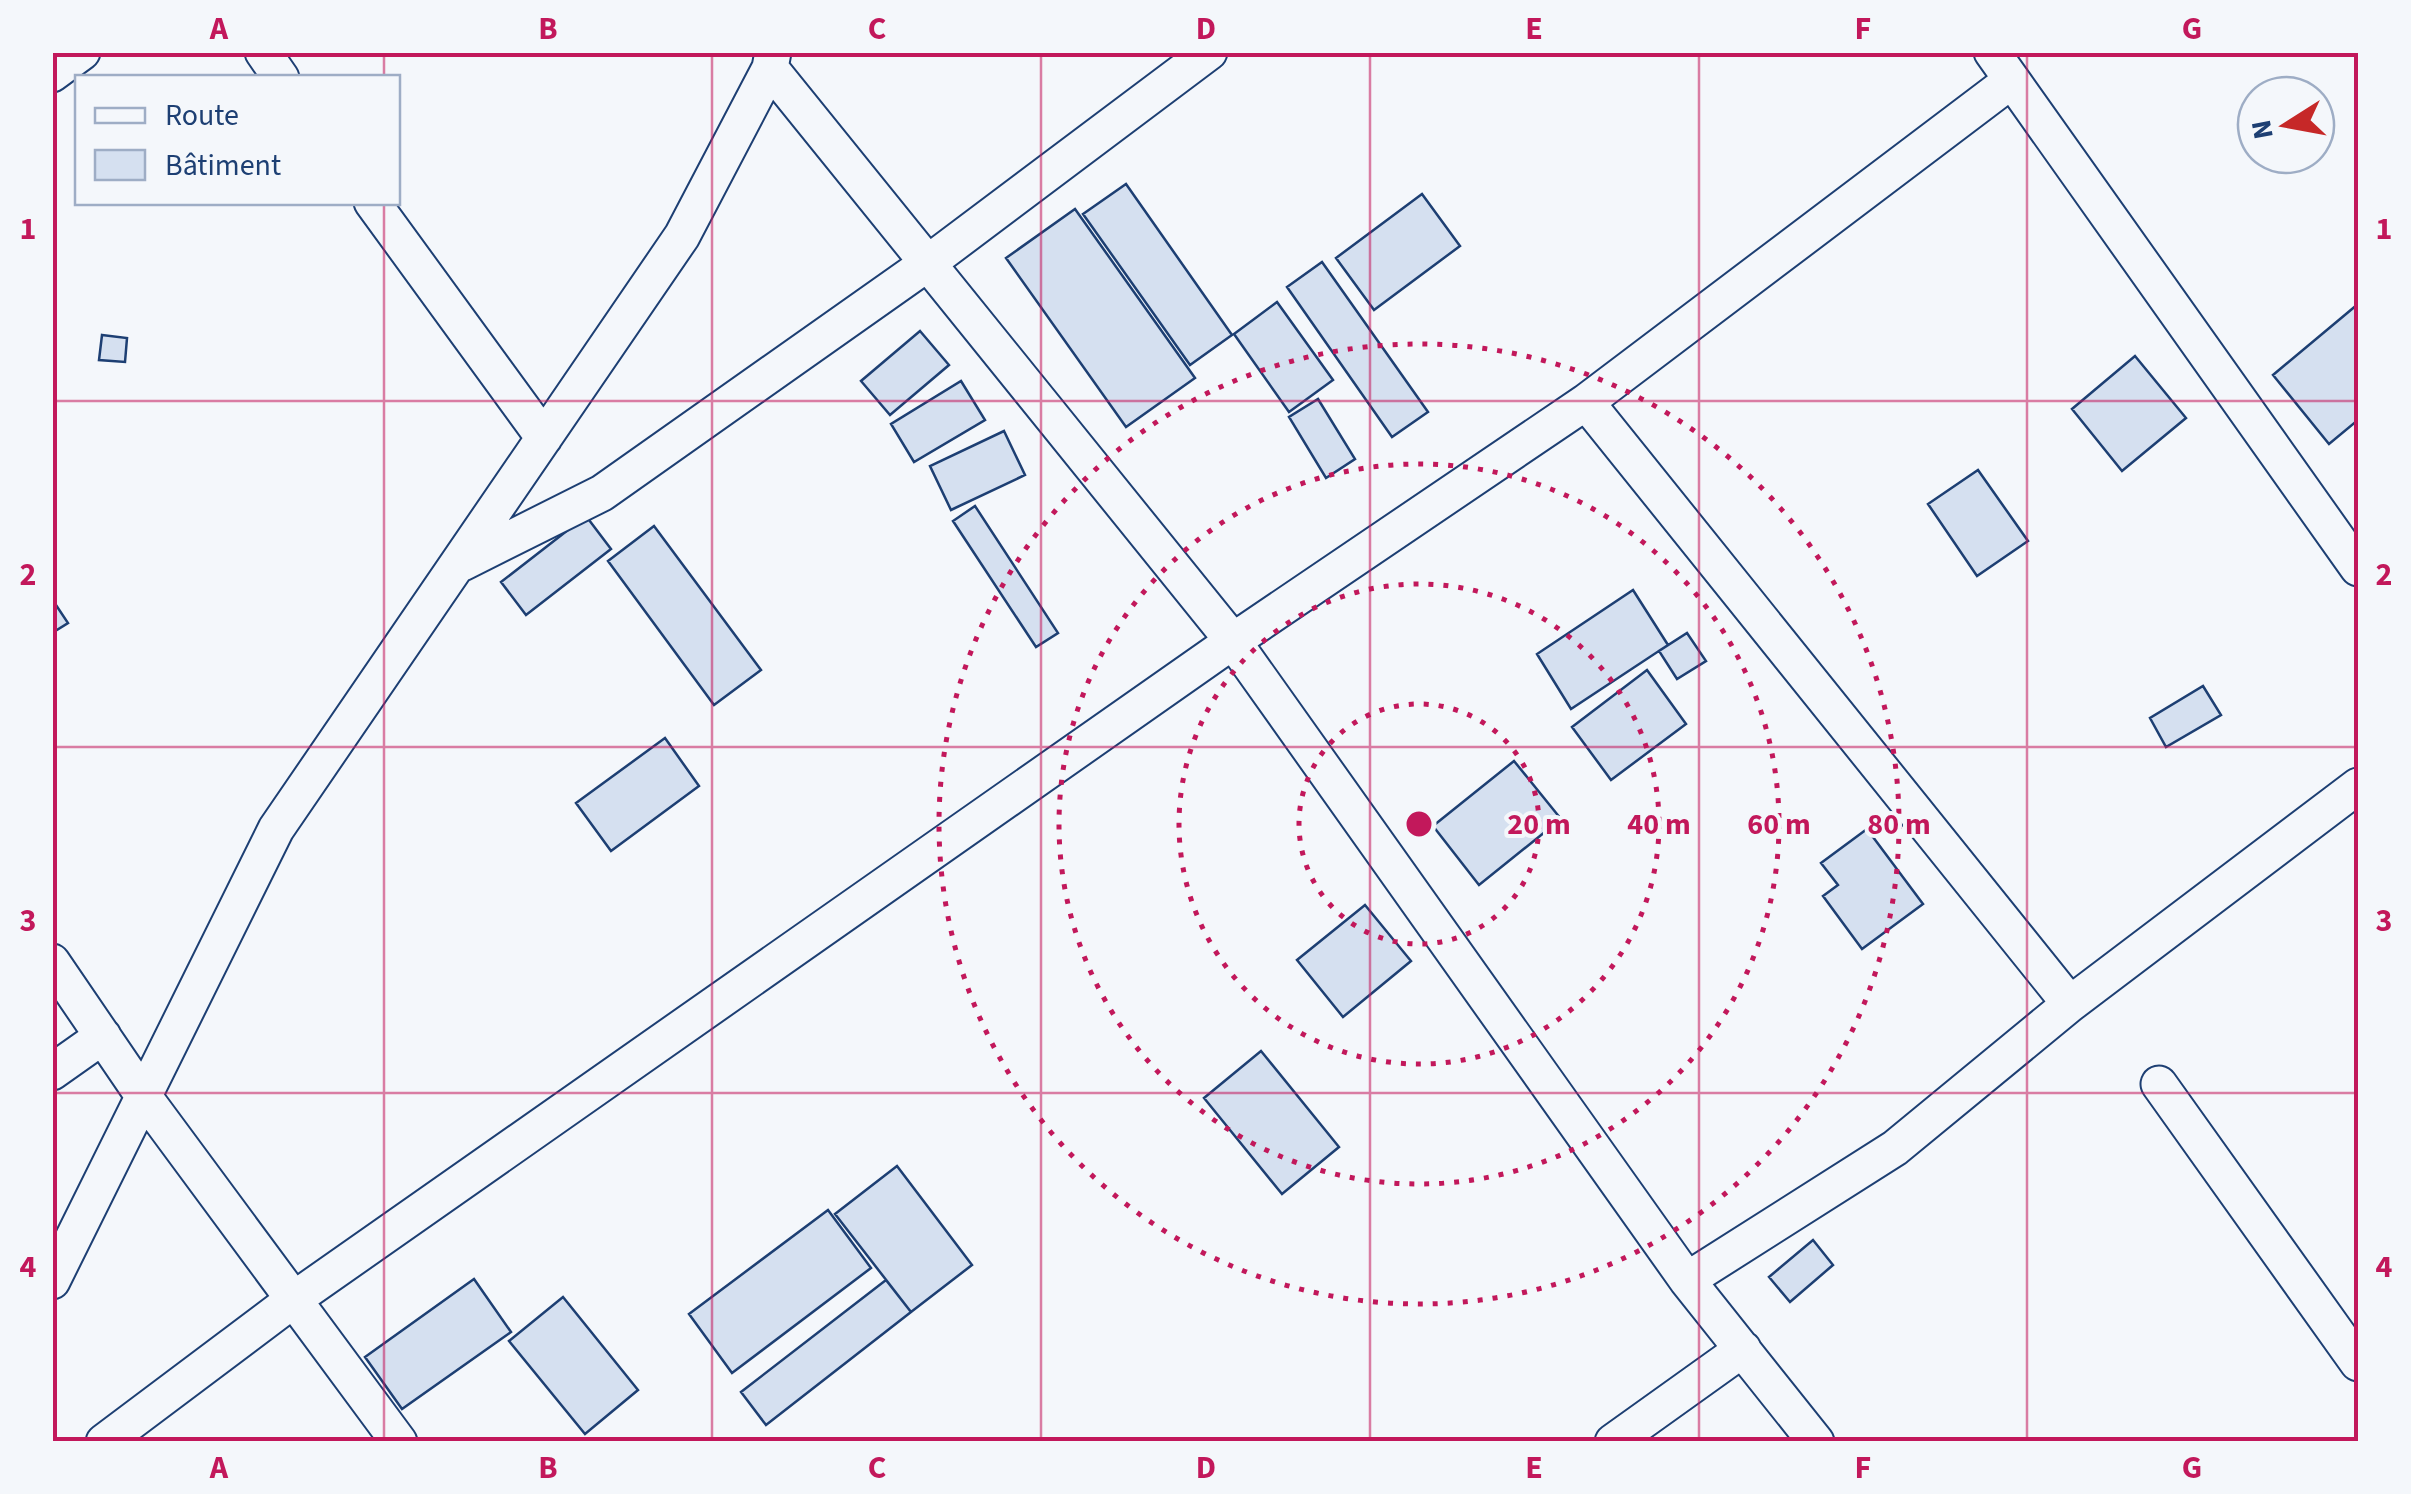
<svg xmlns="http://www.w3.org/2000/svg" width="2411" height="1494" viewBox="0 0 2411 1494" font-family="'Source Sans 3',sans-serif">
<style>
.building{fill:#d5e0f0;stroke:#1d3f73;stroke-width:2.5}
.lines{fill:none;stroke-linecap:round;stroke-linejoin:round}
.minor-casing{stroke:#1d3f73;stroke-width:39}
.minor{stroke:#f4f7fb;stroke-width:35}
.grid{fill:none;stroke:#c2185b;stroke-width:2.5;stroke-opacity:0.55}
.ring{fill:none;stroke:#c2185b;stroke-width:5;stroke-dasharray:5 10}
.centre{fill:#c2185b;stroke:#f4f7fb;stroke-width:5}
.ring-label{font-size:30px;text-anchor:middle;font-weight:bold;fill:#c2185b;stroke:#f4f7fb;stroke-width:8;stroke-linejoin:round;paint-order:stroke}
.neatline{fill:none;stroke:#c2185b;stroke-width:4}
.grid-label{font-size:32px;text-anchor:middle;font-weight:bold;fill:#c2185b}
</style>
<rect width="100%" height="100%" fill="#f4f7fb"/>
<!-- building -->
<path class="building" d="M1126,184L1232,335L1190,365L1083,214Z
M1422,194L1460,246L1374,310L1336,258Z
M1075,209L1195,378L1126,427L1006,258Z
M1322,262L1428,412L1392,437L1287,287Z
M1277,302L1333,380L1289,412L1234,334Z
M2358,304V420L2329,444L2273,375Z
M920,331L949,365L890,415L861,381Z
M102,335L127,338L125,362L99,360Z
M2135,356L2186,418L2122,471L2072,409Z
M961,381L985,420L914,462L891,424Z
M1318,399L1355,459L1326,478L1289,417Z
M1004,431L1025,475L951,510L930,466Z
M1978,470L2028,541L1977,576L1928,504Z
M975,506L1058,633L1036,647L953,521Z
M586,516L611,549L526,615L501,582Z
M654,526L761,670L714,705L608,561Z
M1633,590L1668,645L1571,709L1537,654Z
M52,599L68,623L52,633Z
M1687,633L1706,661L1677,679L1659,651Z
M1647,670L1686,724L1611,780L1572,727Z
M2203,686L2221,715L2166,747L2150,718Z
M665,738L699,786L611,851L576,803Z
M1514,761L1561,819L1479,885L1433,826Z
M1867,829L1923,904L1862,949L1823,896L1838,885L1821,863Z
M1365,905L1411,961L1343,1017L1297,960Z
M1261,1051L1339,1147L1282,1194L1204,1098Z
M897,1166L972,1265L911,1312L835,1214Z
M828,1210L871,1268L732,1373L689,1314Z
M1813,1240L1833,1265L1790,1302L1769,1277Z
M474,1279L511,1332L402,1409L365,1357Z
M886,1280L911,1312L766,1425L741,1392Z
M563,1297L638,1390L585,1434L509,1341Z"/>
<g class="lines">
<defs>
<path id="minor" d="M263,52L281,78
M1992,52L2358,568
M770,68L1233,641L1687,1280L1816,1442
M52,74L82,52
M372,202L544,438
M1586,402L2070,1004
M462,563L602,493L928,263L1209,52
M52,962L144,1097L399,1442
M52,1072L103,1036
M2159,1084L2358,1363
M1687,1280L1895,1148L2070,1004L2358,786
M52,1281L276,829L682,236L770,68L773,52
M104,1442L293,1300L1233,641L1586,402L2012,80
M1613,1442L1743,1349"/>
</defs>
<!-- minor casing -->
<use href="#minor" class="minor-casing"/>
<!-- minor -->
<use href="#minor" class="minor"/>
</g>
<!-- grid -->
<path class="grid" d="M384,52V78M712,52V1442M1041,52V1442M1370,52V1442M1699,52V1442M2027,52V1442M384,202V1442M52,401H2358M52,747H2358M52,1093H2358"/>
<!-- distance rings -->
<g class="ring">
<circle cx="1419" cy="824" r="120"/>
<circle cx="1419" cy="824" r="240"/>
<circle cx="1419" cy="824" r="360"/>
<circle cx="1419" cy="824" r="480"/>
</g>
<circle cx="1419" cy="824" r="15" class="centre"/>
<g class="ring-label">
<text x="1539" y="834">20 m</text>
<text x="1659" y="834">40 m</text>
<text x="1779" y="834">60 m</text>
<text x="1899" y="834">80 m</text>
</g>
<!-- border -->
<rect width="2411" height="1494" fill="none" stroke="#f4f7fb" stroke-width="110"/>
<!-- legend -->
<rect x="75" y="75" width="325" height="130" fill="#f4f7fb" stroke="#9eadc5" stroke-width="2.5"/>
<rect x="95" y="108" width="50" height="15" fill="#f4f7fb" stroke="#9eadc5" stroke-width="2.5"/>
<text x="165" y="125" font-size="30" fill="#1d3f73">Route</text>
<rect x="95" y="150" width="50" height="30" fill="#d5e0f0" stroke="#9eadc5" stroke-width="2.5"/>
<text x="165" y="175" font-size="30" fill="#1d3f73">Bâtiment</text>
<!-- north arrow -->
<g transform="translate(2286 125) rotate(259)"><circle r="48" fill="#f4f7fb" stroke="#9eadc5" stroke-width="2.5"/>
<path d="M0-8L18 38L0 25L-18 38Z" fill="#c62828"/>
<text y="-15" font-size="28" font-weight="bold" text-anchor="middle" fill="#1d3f73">N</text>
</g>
<rect x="55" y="55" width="2301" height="1384" class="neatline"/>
<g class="grid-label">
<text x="219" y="39">A</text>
<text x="548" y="39">B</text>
<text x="877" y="39">C</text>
<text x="1206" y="39">D</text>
<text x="1534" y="39">E</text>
<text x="1863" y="39">F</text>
<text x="2192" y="39">G</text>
<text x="28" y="239">1</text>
<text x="2384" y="239">1</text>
<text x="28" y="585">2</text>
<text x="2384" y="585">2</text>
<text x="28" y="931">3</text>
<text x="2384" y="931">3</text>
<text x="28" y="1277">4</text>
<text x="2384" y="1277">4</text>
<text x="219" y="1478">A</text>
<text x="548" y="1478">B</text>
<text x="877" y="1478">C</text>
<text x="1206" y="1478">D</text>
<text x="1534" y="1478">E</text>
<text x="1863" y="1478">F</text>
<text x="2192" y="1478">G</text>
</g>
</svg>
